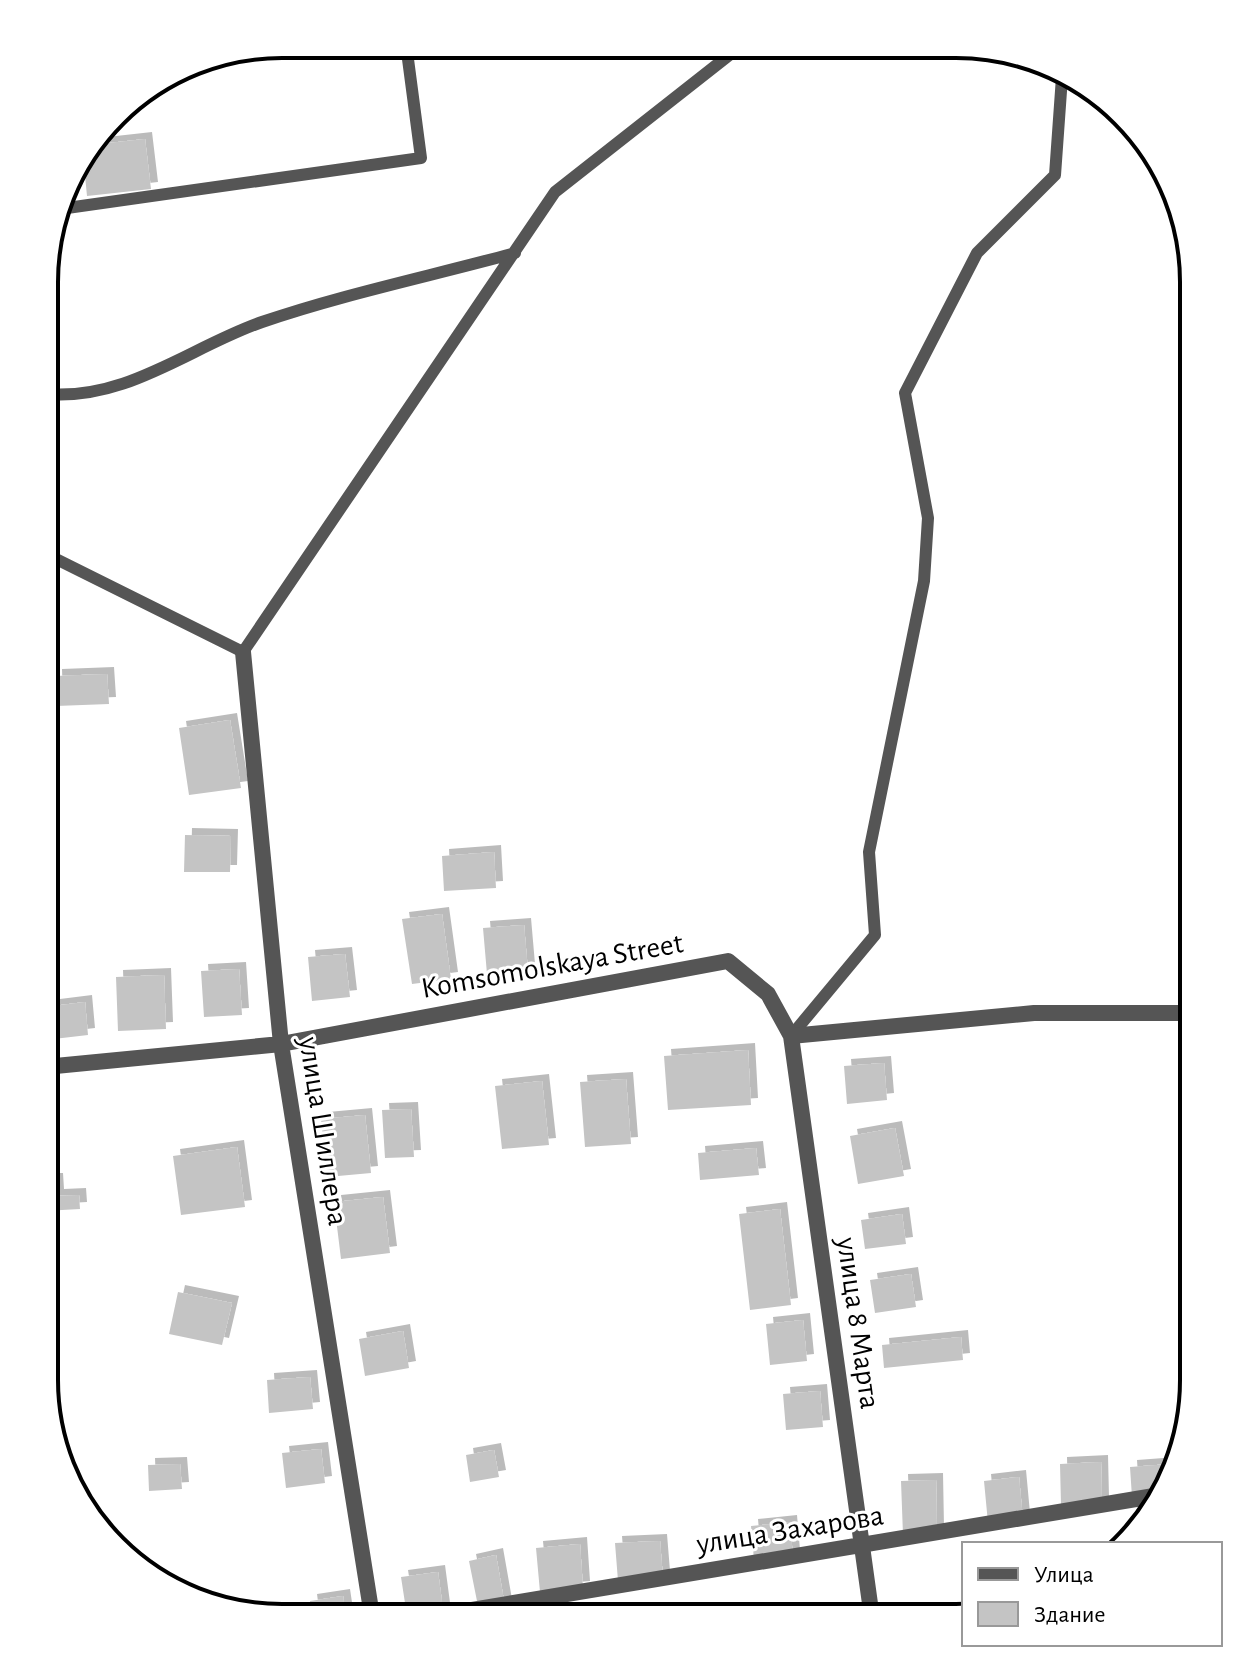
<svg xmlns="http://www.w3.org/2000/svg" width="1238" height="1662" viewBox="0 0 1238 1662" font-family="'Alegreya Sans',sans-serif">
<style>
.building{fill:#c4c4c4;filter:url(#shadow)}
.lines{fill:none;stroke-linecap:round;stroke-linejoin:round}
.lane{stroke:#555;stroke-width:12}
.street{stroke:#555;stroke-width:16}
.labels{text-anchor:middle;stroke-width:6;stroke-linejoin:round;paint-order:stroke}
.street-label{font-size:30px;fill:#000;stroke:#fff}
.rim{fill:none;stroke:#000;stroke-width:4}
</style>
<defs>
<filter id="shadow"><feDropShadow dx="7" dy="-7" stdDeviation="0" flood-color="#0004"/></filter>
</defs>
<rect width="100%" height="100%" fill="#fff"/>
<!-- building -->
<path class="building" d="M145,139L151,189L87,196L83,155L91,145Z
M107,674L109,704L56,706L55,676Z
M230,720L241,788L189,795L179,728Z
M185,835L231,836L230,872H184Z
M494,852L496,888L444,891L442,856Z
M442,914L451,979L412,984L402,919Z
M524,925L528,971L487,974L483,928Z
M345,954L350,997L312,1001L308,957Z
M239,969L242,1015L204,1017L201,971Z
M164,975L166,1029L118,1031L116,977Z
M85,1002L88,1035L45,1040V1007Z
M748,1050L751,1105L668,1110L664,1056Z
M884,1063L887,1100L847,1104L844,1066Z
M626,1079L631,1144L585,1147L580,1082Z
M542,1081L549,1145L502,1149L495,1086Z
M411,1109L414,1157L385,1158L382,1110Z
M365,1115L371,1173L327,1177L321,1119Z
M895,1128L904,1176L858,1184L850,1136Z
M237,1147L245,1207L181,1215L173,1156Z
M756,1148L759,1175L700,1180L698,1153Z
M44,1180H56L57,1196L79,1195L80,1209L44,1211Z
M383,1197L390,1253L341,1259L334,1202Z
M780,1209L791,1305L750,1310L739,1214Z
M902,1214L906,1244L865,1249L861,1220Z
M911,1274L916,1307L875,1313L870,1280Z
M178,1292L232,1303L222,1345L169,1334Z
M803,1320L807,1361L770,1365L766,1324Z
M403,1331L409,1368L365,1376L359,1339Z
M961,1337L963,1360L884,1368L882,1345Z
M310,1377L313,1409L269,1413L267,1380Z
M820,1391L823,1427L786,1430L783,1394Z
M321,1449L325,1483L286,1488L282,1453Z
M494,1450L499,1477L470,1482L466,1455Z
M1101,1462L1102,1504L1061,1505L1060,1464Z
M180,1464L182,1489L149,1491L148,1465Z
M1170,1464L1160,1495L1132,1497L1130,1467Z
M1019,1477L1023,1520L988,1523L984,1481Z
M936,1480L937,1534L903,1535L901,1481Z
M790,1522L793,1557L754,1560L751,1526Z
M660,1541L663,1578L618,1581L615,1543Z
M580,1544L583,1588L540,1592L536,1548Z
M496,1555L505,1606L479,1611L469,1561Z
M438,1572L444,1617L407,1616L401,1577Z
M343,1596L346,1616H312L310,1601Z"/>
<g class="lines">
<!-- lane -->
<path class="lane" d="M60,209L421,158L406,44
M46,394C127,401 190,347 262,322C344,294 431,276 515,253
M46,554L243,652L555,192L742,45
M791,1036L875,935L869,852L924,581L928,518L905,393L977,253L1055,175L1062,77"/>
<!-- street -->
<path class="street" d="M243,652L281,1044L372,1616
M791,1036L872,1618
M45,1067L281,1044L728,961L768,994L791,1036L1034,1013H1194
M430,1617L1160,1495"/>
</g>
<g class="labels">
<!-- street labels -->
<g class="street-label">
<text transform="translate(552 965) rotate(-10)" y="10">Komsomolskaya Street</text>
<text transform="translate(324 1131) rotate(81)" y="10">улица Шиллера</text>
<text transform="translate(859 1323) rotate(82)" y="10">улица 8 Марта</text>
<text transform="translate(790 1529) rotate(-9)" y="10">улица Захарова</text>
</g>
</g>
<!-- crop -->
<path d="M0 0H1238V1662H0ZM282 58H956A224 224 0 0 1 1180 282V1380A224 224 0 0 1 956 1604H282A224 224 0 0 1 58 1380V282A224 224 0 0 1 282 58Z" fill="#fff" fill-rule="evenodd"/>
<path class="rim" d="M282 58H956A224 224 0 0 1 1180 282V1380A224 224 0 0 1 956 1604H282A224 224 0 0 1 58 1380V282A224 224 0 0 1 282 58Z"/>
<!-- legend -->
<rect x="962" y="1542" width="260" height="104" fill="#ffffff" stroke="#999999" stroke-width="2"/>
<rect x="978" y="1568" width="40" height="12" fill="#555555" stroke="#999999" stroke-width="2"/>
<text x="1034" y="1582" font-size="24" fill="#000000">Улица</text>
<rect x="978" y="1602" width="40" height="24" fill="#c4c4c4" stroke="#999999" stroke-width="2"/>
<text x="1034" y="1622" font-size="24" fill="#000000">Здание</text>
</svg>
